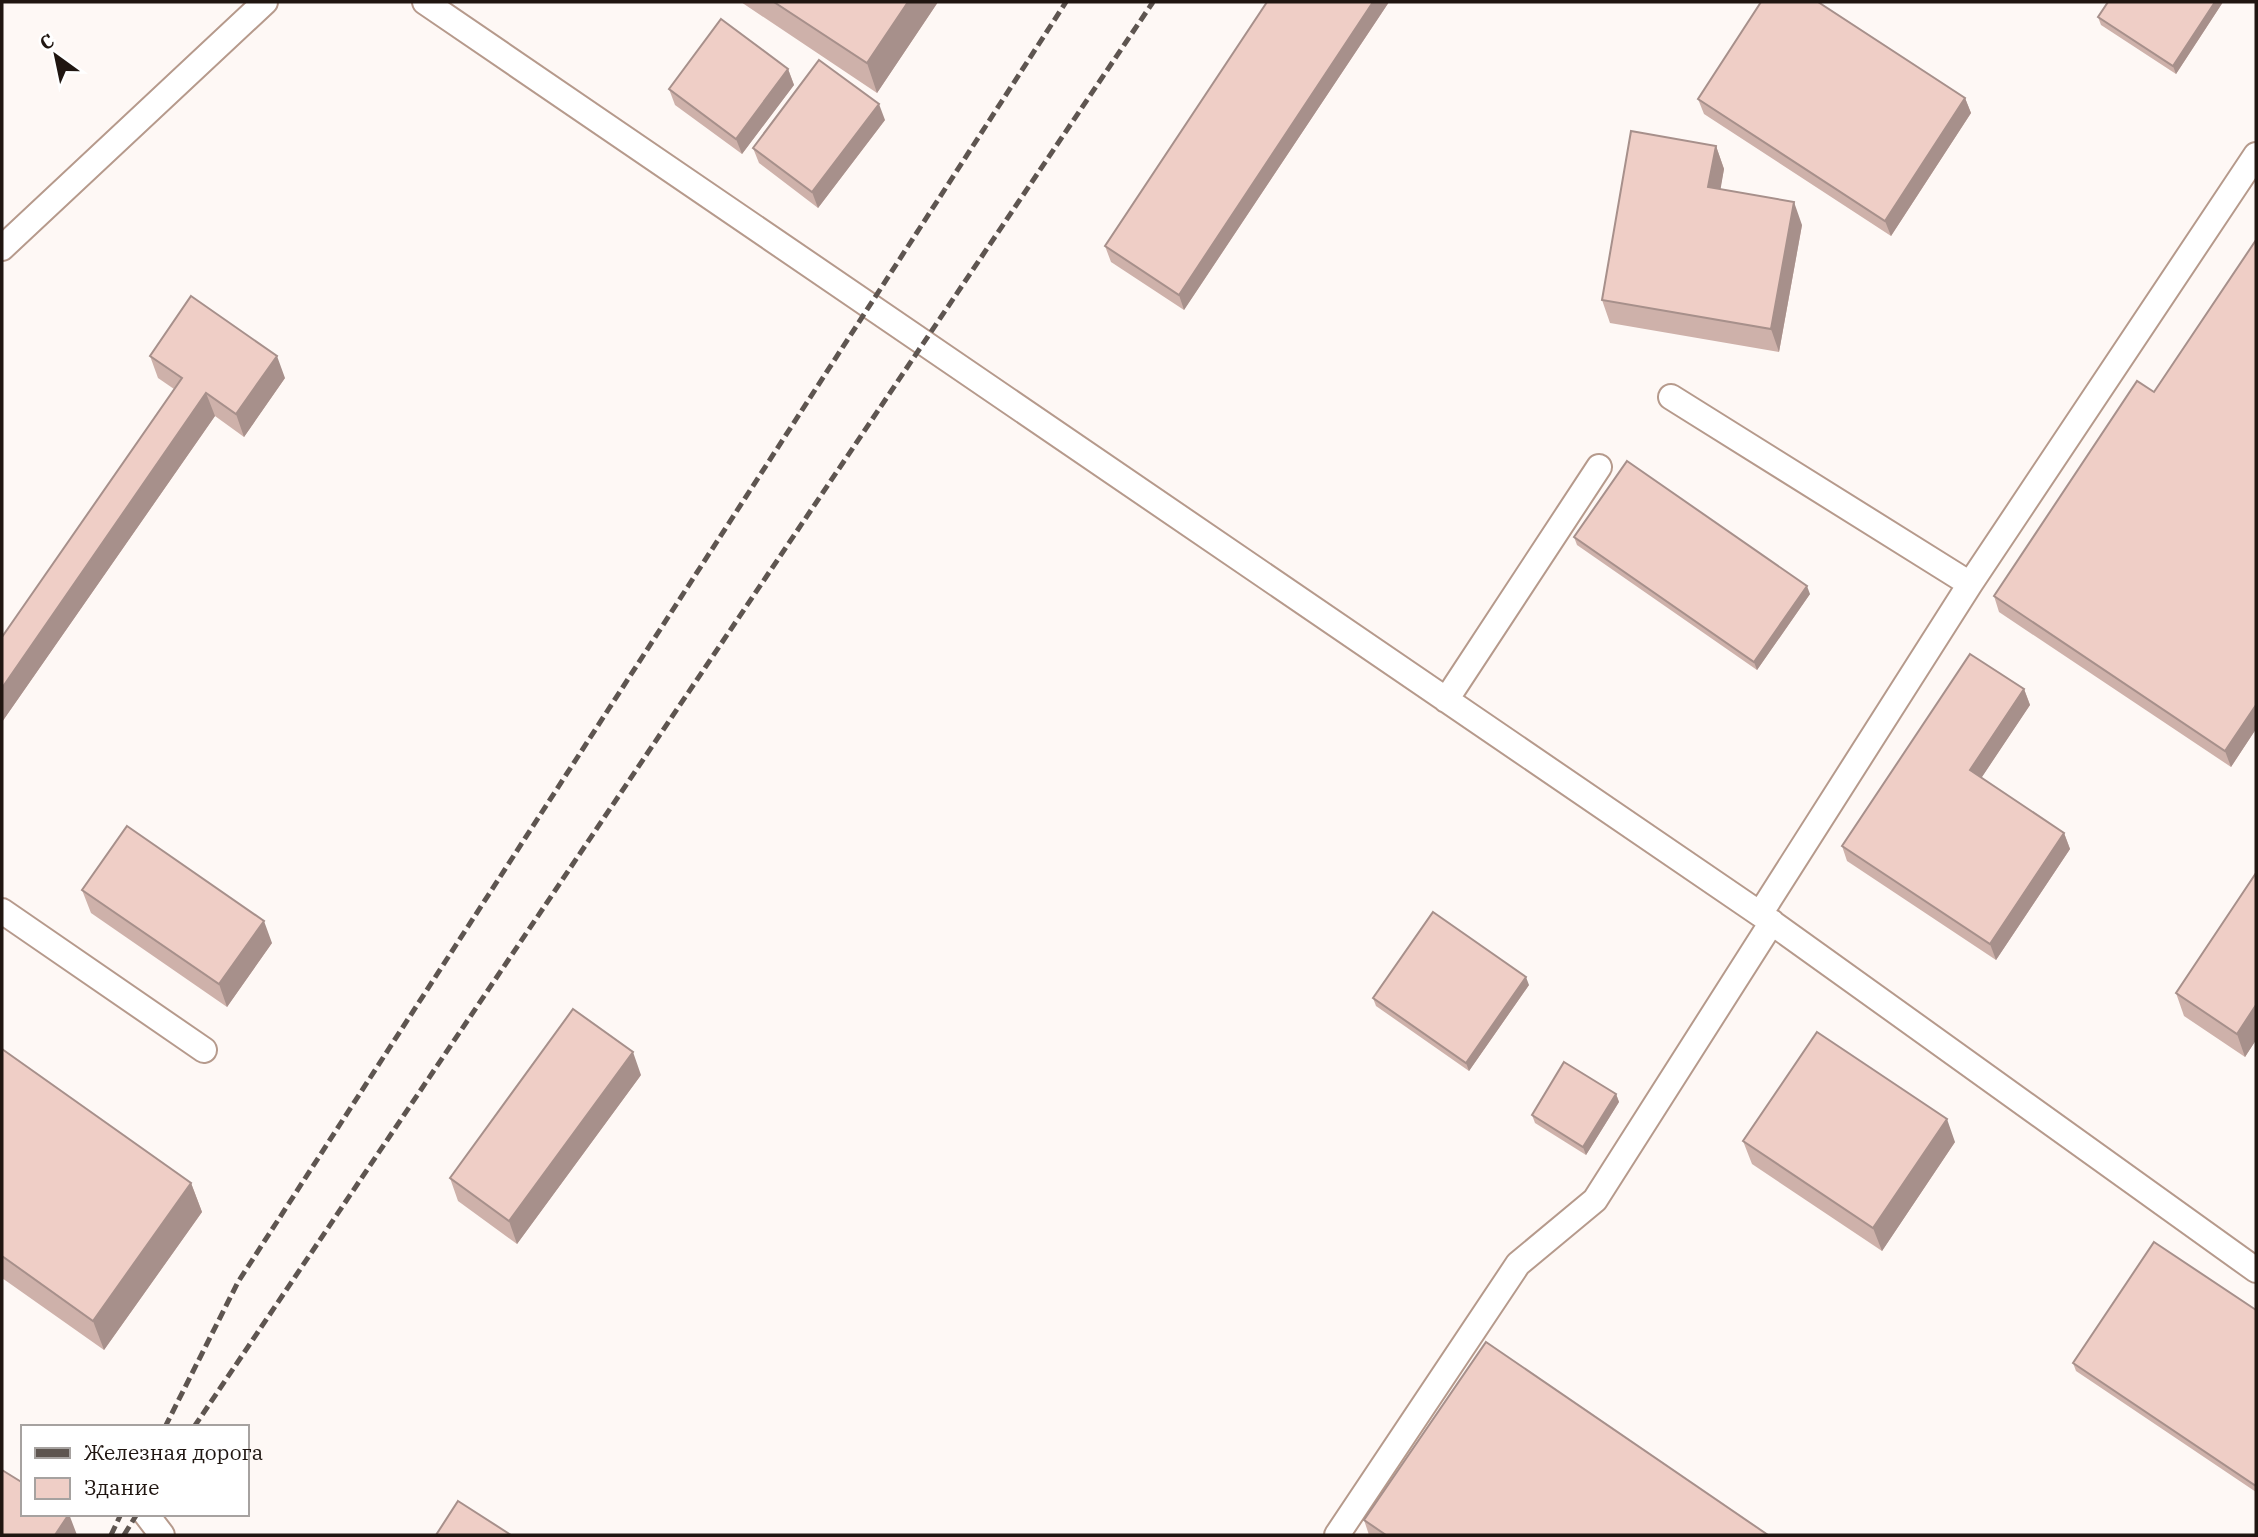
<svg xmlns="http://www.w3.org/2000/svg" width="2258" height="1537" viewBox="0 0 2258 1537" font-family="'IBM Plex Serif',serif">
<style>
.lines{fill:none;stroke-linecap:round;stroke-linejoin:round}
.lane-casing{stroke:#b69a8c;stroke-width:28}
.lane{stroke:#fff;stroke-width:24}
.rail{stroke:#5e5550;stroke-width:5;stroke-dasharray:10 5;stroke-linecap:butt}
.wall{fill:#ceb1aa}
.shaded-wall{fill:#a7908b}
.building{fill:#efcec6;stroke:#a7908b;stroke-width:2}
</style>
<rect width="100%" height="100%" fill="#fef8f5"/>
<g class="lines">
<defs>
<path id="lane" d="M425,2L1760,914L2256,1270
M2,248L265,2
M1671,397L1970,584
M1446,700L1599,467
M2,911L204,1050
M1760,914L1970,584L2256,155
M146,1514L162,1535
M1337,1535L1518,1264L1595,1200L1772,922"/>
</defs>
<!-- lane casing -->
<use href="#lane" class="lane-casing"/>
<!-- lane -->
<use href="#lane" class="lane"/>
<!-- rail -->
<path class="rail" d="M165,1427L238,1282L1066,2
M194,1427L1153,2
M111,1535L121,1514
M124,1535L137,1514"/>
</g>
<!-- wall -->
<path class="wall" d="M741,2H938L877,93Z
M1267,2H1389L1184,310L1111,262L1105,246Z
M2108,2H2223L2176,74L2101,25L2098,17Z
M788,69L794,85L742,154L675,105L669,89Z
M1965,98L1971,113L1891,236L1704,114L1698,99Z
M885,120L818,208L759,163L753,148Z
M1716,146L1724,169L1720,189L1802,225L1779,352L1610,323L1602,300Z
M2256,240V729L2231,767L1999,612L1994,596L2154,392Z
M150,356L285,378L244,437L215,416L2,722V637L174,389L158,378Z
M1574,537L1810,594L1757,670L1577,545Z
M2024,689L2030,705L1981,778L2064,833L2070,849L1996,960L1847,861L1842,846Z
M2256,873V1040L2245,1057L2184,1016L2176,993Z
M82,890L272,943L227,1007L91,913Z
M1529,985L1469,1071L1376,1006L1373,998Z
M2,1049L191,1183L202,1212L104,1350L2,1278Z
M641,1075L517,1244L458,1201L450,1178Z
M1616,1094L1619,1102L1586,1155L1535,1123L1532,1115Z
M1743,1141L1955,1142L1882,1251L1752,1164Z
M2256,1310V1492L2076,1371L2073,1363Z
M1364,1520L1768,1535H1369Z"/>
<!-- shaded-wall -->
<path class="shaded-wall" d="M908,2H938L877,93L867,63Z
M1373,2H1389L1184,310L1179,295Z
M2215,2H2223L2176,74L2173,66Z
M788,69L794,85L742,154L736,139Z
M1965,98L1971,113L1891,236L1885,221Z
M879,104L885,120L818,208L812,192Z
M1716,146L1724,169L1717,210L1708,187Z
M1794,202L1802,225L1779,352L1771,329Z
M277,356L285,378L244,437L236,414Z
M206,393L215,416L2,722V688Z
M1807,586L1810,594L1757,670L1754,662Z
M2024,689L2030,705L1976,786L1970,770Z
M2256,705V729L2231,767L2225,751Z
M2064,833L2070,849L1996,960L1990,944Z
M264,921L272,943L227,1007L219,984Z
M1526,977L1529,985L1469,1071L1466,1063Z
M2256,1005V1040L2245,1057L2237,1034Z
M633,1052L641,1075L517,1244L509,1221Z
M1616,1094L1619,1102L1586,1155L1583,1147Z
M1947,1119L1955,1142L1882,1251L1873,1228Z
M191,1183L202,1212L104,1350L93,1321Z
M69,1514L77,1535H55Z"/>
<!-- building -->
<path class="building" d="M774,2H908L867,63Z
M1267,2H1373L1179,295L1105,246Z
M1761,2H1818L1965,98L1885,221L1698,99Z
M2108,2H2215L2173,66L2098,17Z
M721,19L788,69L736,139L669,89Z
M819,60L879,104L812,192L753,148Z
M1631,131L1716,146L1708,187L1794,202L1771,329L1602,300Z
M2256,240V705L2225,751L1994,596L2137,381L2154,392Z
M191,296L277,356L236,414L206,393L2,688V637L182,378L150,356Z
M1627,461L1807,586L1754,662L1574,537Z
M1970,654L2024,689L1970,770L2064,833L1990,944L1842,846Z
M127,826L264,921L219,984L82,890Z
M2256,873V1005L2237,1034L2176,993Z
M1433,912L1526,977L1466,1063L1373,998Z
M573,1009L633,1052L509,1221L450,1178Z
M1817,1032L1947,1119L1873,1228L1743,1141Z
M2,1049L191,1183L93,1321L2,1256Z
M1564,1062L1616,1094L1583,1147L1532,1115Z
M2154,1242L2256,1310V1486L2073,1363Z
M1486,1342L1768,1535H1386L1364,1520Z
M2,1470L23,1483V1514H69L55,1535H2Z
M458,1501L511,1535H436Z"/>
<!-- border -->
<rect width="2258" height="1537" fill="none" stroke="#201611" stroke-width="7"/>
<!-- legend -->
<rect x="21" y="1425" width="228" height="91" fill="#ffffff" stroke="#a6a2a0" stroke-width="2"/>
<rect x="35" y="1448" width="35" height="10" fill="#5e5550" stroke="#a6a2a0" stroke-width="2"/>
<text x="84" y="1460" font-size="21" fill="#201611">Железная дорога</text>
<rect x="35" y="1478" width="35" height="21" fill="#efcec6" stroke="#a6a2a0" stroke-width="2"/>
<text x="84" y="1495" font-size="21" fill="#201611">Здание</text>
<!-- north arrow -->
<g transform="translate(56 56) rotate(327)" stroke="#ffffff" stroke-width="5" paint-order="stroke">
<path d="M0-5L12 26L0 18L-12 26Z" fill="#201611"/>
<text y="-10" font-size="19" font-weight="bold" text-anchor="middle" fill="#201611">С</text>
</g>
</svg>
